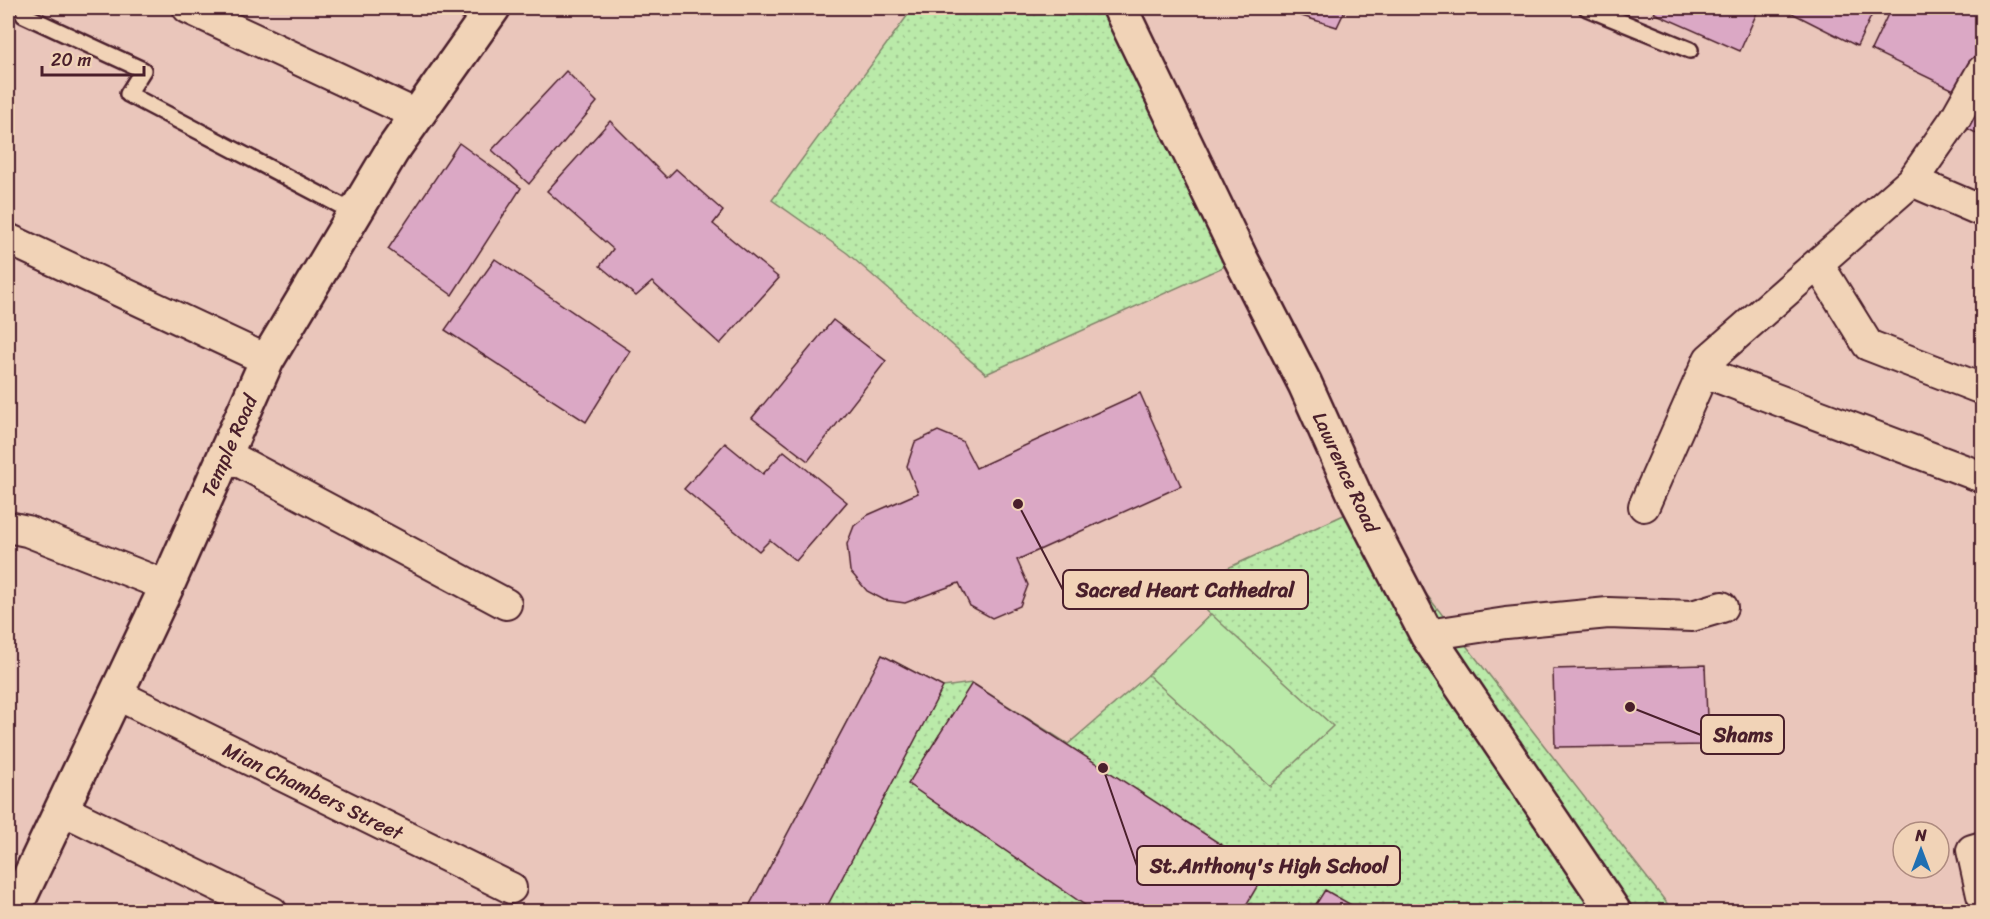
<svg xmlns="http://www.w3.org/2000/svg" width="1990" height="919" viewBox="0 0 1990 919" font-family="Sriracha,sans-serif">
<style>
.grass{fill:url(#grass-dots);stroke:#82846a;stroke-width:1.5}
.green{fill:#baeaa9;stroke:#82846a;stroke-width:1.5}
.building{fill:#dba8c5;stroke:#4a1f2b;stroke-width:1.5}
.lines{fill:none;stroke-linecap:round;stroke-linejoin:round}
.service-casing{stroke:#4a1f2b;stroke-width:20}
.minor-casing{stroke:#4a1f2b;stroke-width:34}
.tertiary-casing{stroke:#4a1f2b;stroke-width:38}
.secondary-casing{stroke:#4a1f2b;stroke-width:38}
.service{stroke:#f1d3b7;stroke-width:15}
.minor{stroke:#f1d3b7;stroke-width:30}
.tertiary{stroke:#f1d3b7;stroke-width:33}
.secondary{stroke:#f1d3b7;stroke-width:33}
.labels{text-anchor:middle;stroke-width:4.5;stroke-linejoin:round;paint-order:stroke}
.street-label{font-size:20px;fill:#4a1f2b;stroke:#f1d3b7}
.leader{fill:none;stroke:#4a1f2b;stroke-width:2}
.callout-dot{fill:#4a1f2b;stroke:#f1d3b7;stroke-width:2}
.callout{fill:#f1d3b7;stroke:#4a1f2b;stroke-width:2}
.callout-label{font-size:21px;text-anchor:middle;font-weight:bold;fill:#4a1f2b}
</style>
<defs>
<pattern id="grass-dots" width="8" height="8" patternUnits="userSpaceOnUse" patternTransform="scale(1.5)"><rect width="8" height="8" fill="#baeaa9"/><path d="M2 2h.1M6 6h.1" fill="none" stroke="#a1c892" stroke-width="1.8" stroke-linecap="round"/></pattern>
</defs>
<rect width="100%" height="100%" fill="#eac6bb"/>
<filter id="ink" filterUnits="userSpaceOnUse"><feTurbulence type="fractalNoise" baseFrequency=".0167" numOctaves="2"/><feDisplacementMap in="SourceGraphic" scale="12" xChannelSelector="R" yChannelSelector="G"/><feConvolveMatrix kernelMatrix="1 2 1 2 8 2 1 2 1" color-interpolation-filters="sRGB"/></filter>
<g filter="url(#ink)">
<!-- grass -->
<path class="grass" d="M913,8H1120L1241,259L986,374L847,253L772,200Z
M1359,508L1673,911L746,912L882,655L943,687L972,683L1068,744L1148,675L1211,615L1184,588Z"/>
<!-- green -->
<path class="green" d="M1211,614L1333,726L1270,786L1148,675Z"/>
<!-- building -->
<path class="building" d="M1276,8H1346L1337,27Z
M1657,8H1759L1740,51L1654,13Z
M1782,8H1875L1857,46Z
M1891,8H1982V45L1954,90L1871,50Z
M566,71L597,102L529,184L492,150Z
M1982,88V136L1960,125Z
M610,121L667,178L676,169L723,211L713,224L779,278L720,344L652,282L636,296L600,266L613,249L547,191Z
M459,143L521,188L452,295L388,249Z
M495,259L630,351L586,422L445,330Z
M833,320L886,361L808,461L752,418Z
M1140,393L1181,486L1017,560L1028,585L1020,606L992,618L970,606L959,583L905,603L884,600L867,591L850,571L847,544L854,526L868,515L918,493L907,466L915,442L938,431L962,441L976,468Z
M725,443L763,474L784,451L847,502L796,561L770,540L759,551L684,489Z
M882,655L943,687L824,912H746Z
M1705,665L1708,745L1555,747L1553,669Z
M972,683L1265,873L1242,912H1095L908,784Z
M1325,890L1353,906L1349,912H1311Z"/>
<g class="lines">
<defs>
<path id="service" d="M1587,8L1690,50
M24,15L143,70L128,94L355,213"/>
<path id="minor" d="M188,8L417,115
M1912,181L1982,211
M8,239L267,360
M1818,264L1868,345L1982,389
M1704,372L1982,477
M225,454L506,604
M1644,506L1709,359L1912,181L1955,119L1982,71
M8,527L27,531L167,586
M1427,635L1506,623L1608,613L1692,616L1722,607
M116,694L511,888
M61,809L272,912
M1982,847L1972,850L1982,895"/>
<path id="tertiary" d="M13,912L167,586L267,360L392,151L493,8"/>
<path id="secondary" d="M1120,8L1241,259L1305,384L1358,502L1427,635L1614,912"/>
</defs>
<!-- service casing -->
<use href="#service" class="service-casing"/>
<!-- minor casing -->
<use href="#minor" class="minor-casing"/>
<!-- tertiary casing -->
<use href="#tertiary" class="tertiary-casing"/>
<!-- secondary casing -->
<use href="#secondary" class="secondary-casing"/>
<!-- service -->
<use href="#service" class="service"/>
<!-- minor -->
<use href="#minor" class="minor"/>
<!-- tertiary -->
<use href="#tertiary" class="tertiary"/>
<!-- secondary -->
<use href="#secondary" class="secondary"/>
</g>
</g>
<g class="labels">
<!-- street labels -->
<g class="street-label">
<text transform="translate(229 446) rotate(-66)" y="7">Temple Road</text>
<text transform="translate(1346 472) rotate(65)" y="7">Lawrence Road</text>
<text transform="translate(313 791) rotate(26)" y="7">Mian Chambers Street</text>
</g>
</g>
<!-- callouts -->
<path class="leader" d="M1018 504L1063 590M1630 707L1701 735M1103 768L1137 866"/>
<g class="callout-dot">
<circle cx="1018" cy="504" r="6"/>
<circle cx="1630" cy="707" r="6"/>
<circle cx="1103" cy="768" r="6"/>
</g>
<g class="callout">
<rect x="1063" y="570" width="245" height="39" rx="6"/>
<rect x="1701" y="715" width="83" height="39" rx="6"/>
<rect x="1137" y="846" width="263" height="39" rx="6"/>
</g>
<g class="callout-label">
<text x="1185" y="597">Sacred Heart Cathedral</text>
<text x="1743" y="742">Shams</text>
<text x="1269" y="873">St.Anthony's High School</text>
</g>
<!-- margin -->
<rect width="1990" height="919" fill="none" stroke="#f1d3b7" stroke-width="30"/>
<rect x="15" y="15" width="1960" height="889" fill="none" stroke="#4a1f2b" stroke-width="2" filter="url(#ink)"/>
<!-- north arrow -->
<g transform="translate(1921 850)"><circle r="28" fill="#f1d3b7" stroke="#ae8b7f" stroke-width="1.5"/>
<path d="M0-4.5L10 22L0 15L-10 22Z" fill="#1f6fb2"/>
<text y="-9" font-size="16" font-weight="bold" text-anchor="middle" fill="#4a1f2b">N</text>
</g>
<!-- scale -->
<path d="M42 66v9h102v-9" fill="none" stroke="#4a1f2b" stroke-width="3"/>
<text x="51" y="66" font-size="18" fill="#4a1f2b" stroke="#f1d3b7" stroke-width="4.5" paint-order="stroke">20 m</text>
</svg>
